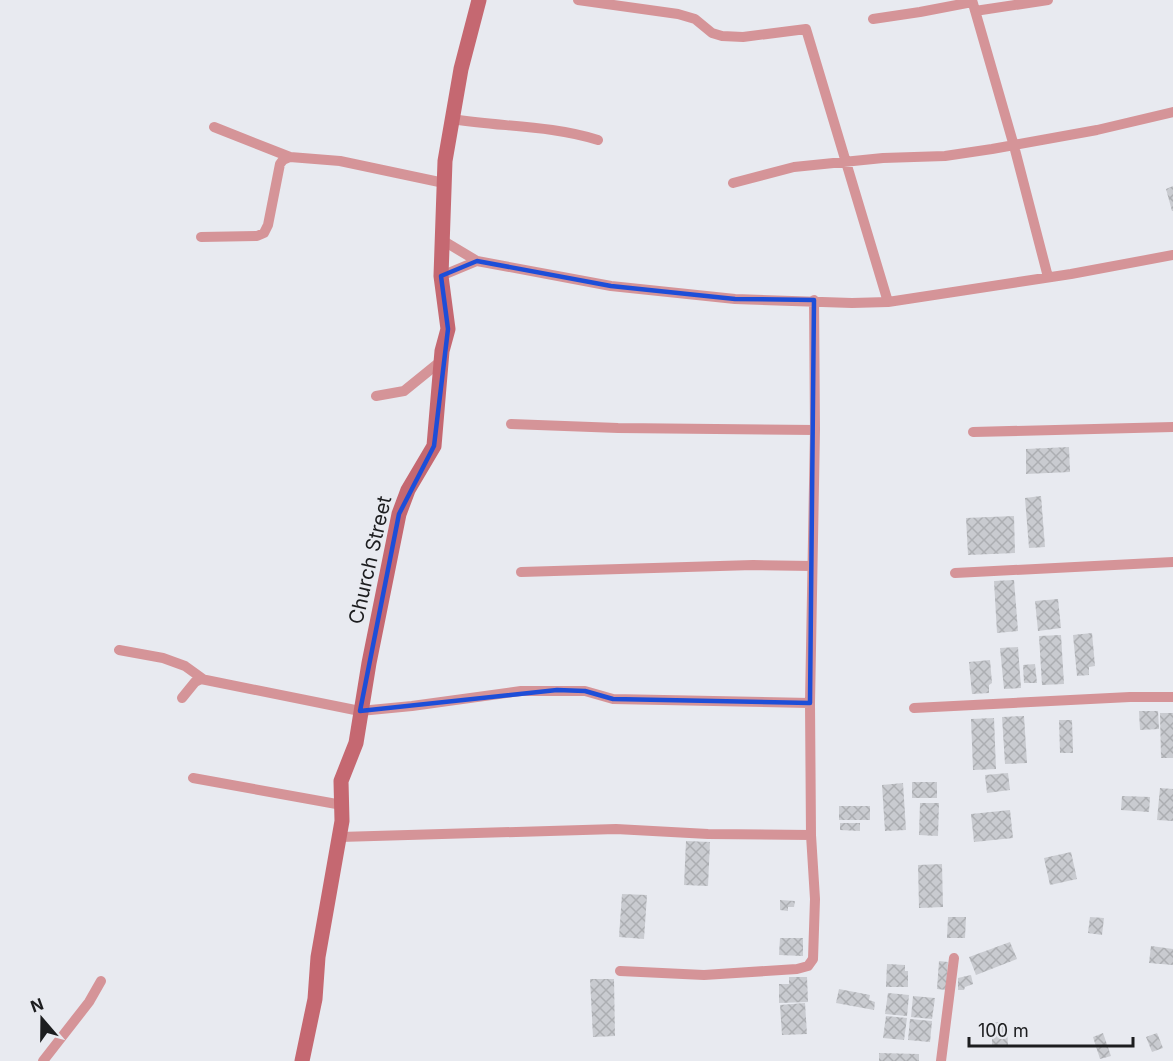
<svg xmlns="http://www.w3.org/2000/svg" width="1173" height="1061" viewBox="0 0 1173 1061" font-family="Inter,sans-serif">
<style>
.building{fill:url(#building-cross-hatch)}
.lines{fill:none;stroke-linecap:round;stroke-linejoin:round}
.street{stroke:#d59498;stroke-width:10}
.secondary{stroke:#c56871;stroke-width:15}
.marked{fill:none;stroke:#1d4ed8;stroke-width:4.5;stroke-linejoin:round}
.labels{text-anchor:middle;stroke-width:5;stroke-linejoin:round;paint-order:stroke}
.street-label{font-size:20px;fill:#1c1d1f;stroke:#e8eaf0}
</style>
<defs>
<pattern id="building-cross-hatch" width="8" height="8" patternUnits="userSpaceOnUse" patternTransform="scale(1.5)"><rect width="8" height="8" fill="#c9cbd0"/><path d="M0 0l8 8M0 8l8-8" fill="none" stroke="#acaeb2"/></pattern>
</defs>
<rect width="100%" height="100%" fill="#e8eaf0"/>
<!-- building -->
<path class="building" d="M1173,186V211H1172L1166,189Z
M1069,447L1070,472L1026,474V449Z
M1041,496L1045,547L1029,548L1025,498Z
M1014,516L1015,553L968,555L966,518Z
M1014,580L1018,631L997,633L994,581Z
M1058,599L1061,628L1038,631L1035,601Z
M1092,633L1095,666L1089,667V675L1077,676L1073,635Z
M1061,635L1064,684L1042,685L1039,636Z
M1018,647L1021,688L1004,689L1000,648Z
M990,660L992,683L989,685V693L972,694L969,662Z
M1035,664L1037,683H1024L1023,665Z
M1139,711H1158L1159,729L1140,730Z
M1160,713H1173V758H1161Z
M1024,716L1027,763L1005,764L1002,717Z
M994,718L996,769L973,770L971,719Z
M1059,720H1072L1073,753H1060Z
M1008,773L1010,790L987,793L985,775Z
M912,782H937V798H912Z
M903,783L906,830L885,831L882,785Z
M1160,788L1173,789V821L1157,820Z
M1122,796L1150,797L1149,812L1121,810Z
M920,803H939L938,836L919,835Z
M839,806H870V820H839Z
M1010,810L1013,838L974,842L971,814Z
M840,823H860V831L840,830Z
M686,841L710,842L708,886L684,885Z
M1071,852L1077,879L1050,885L1044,858Z
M942,864L943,907L919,908L918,865Z
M622,894L647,895L644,939L619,937Z
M780,900L795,901L794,907H788V911L780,910Z
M948,917H966L965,938H947Z
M1090,917L1104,918L1102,935L1088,933Z
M780,938H803V956L779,955Z
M1010,942L1017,959L976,975L969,957Z
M1151,946L1173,949V965L1149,963Z
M939,961L948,962L946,990L937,989Z
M887,964L905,965V971H908V987H886Z
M971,975L973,984L965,987L964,990H958V978Z
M789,977H807L808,1002L779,1003V984H789Z
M590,979H614L615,1036L593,1037Z
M839,989L870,995L869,1000L875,1002L874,1010L836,1003Z
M888,993L909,995L907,1016L885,1014Z
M913,996L935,998L932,1019L911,1017Z
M805,1003L807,1034L782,1035L780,1005Z
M886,1016L907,1018L904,1040L883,1038Z
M910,1019L932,1021L930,1042L908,1040Z
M992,1022H1007L1008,1047H992Z
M1103,1033L1111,1056L1100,1059L1093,1037Z
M1157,1033L1163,1048L1152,1052L1146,1037Z
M879,1053L919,1054V1061H879Z"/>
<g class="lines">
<!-- street -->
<path class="street" d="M578,0L678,14L695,19L712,33L722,36L743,37L806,29L888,302
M972,0L1014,146L1048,277
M975,11L1048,0
M873,19L920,12L972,2
M452,119C501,127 550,125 598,140
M214,127L290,157
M733,183L794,167L883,158L945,156L992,149L1097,130L1173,112
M201,237L257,236L264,233L268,225L280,164L283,160L290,157L340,161L444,183
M442,240L477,261
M441,276L477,261L611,286L735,299L852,303L888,302L1071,274L1173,255
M376,396L404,391L441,361
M511,424L618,428L815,430
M973,432L1173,427
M521,572L753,565L812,566
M955,573L1173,562
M119,650L163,658L185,666L203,679
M182,698L195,682L201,679L360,711L412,706L521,691H585L613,699L810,703
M914,708L1130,697H1173
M193,778L342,805
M340,837L616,829L708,834L811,835
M620,971L704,975L797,969L808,966L813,959L815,899L811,835L810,703L815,430L814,300
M43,1061L89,1002L101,981
M941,1061L954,958"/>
<!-- secondary -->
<path class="secondary" d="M302,1061L315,999L318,957L342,821L341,781L356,743L369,663L399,514L408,490L434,446L442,351L448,329L441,276L445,161L461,69L479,0"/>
</g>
<!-- marked area -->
<path class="marked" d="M477,261L611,286L735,299L814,300L810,703L613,699L585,691L557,690L360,711L399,514L434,446L448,329L441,276Z"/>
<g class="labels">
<!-- street labels -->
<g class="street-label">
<text transform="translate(370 560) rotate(-77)" y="7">Church Street</text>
</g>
</g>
<!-- north arrow -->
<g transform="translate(42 1019) rotate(340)" stroke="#e8eaf0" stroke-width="4.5" paint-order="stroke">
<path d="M0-4.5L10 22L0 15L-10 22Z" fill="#1c1d1f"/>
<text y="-9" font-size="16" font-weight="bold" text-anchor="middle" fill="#1c1d1f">N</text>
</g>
<!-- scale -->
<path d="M969 1037v9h164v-9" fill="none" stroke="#1c1d1f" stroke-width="3"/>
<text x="978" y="1037" font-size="18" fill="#1c1d1f" stroke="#e8eaf0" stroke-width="4.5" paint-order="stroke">100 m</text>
</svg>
